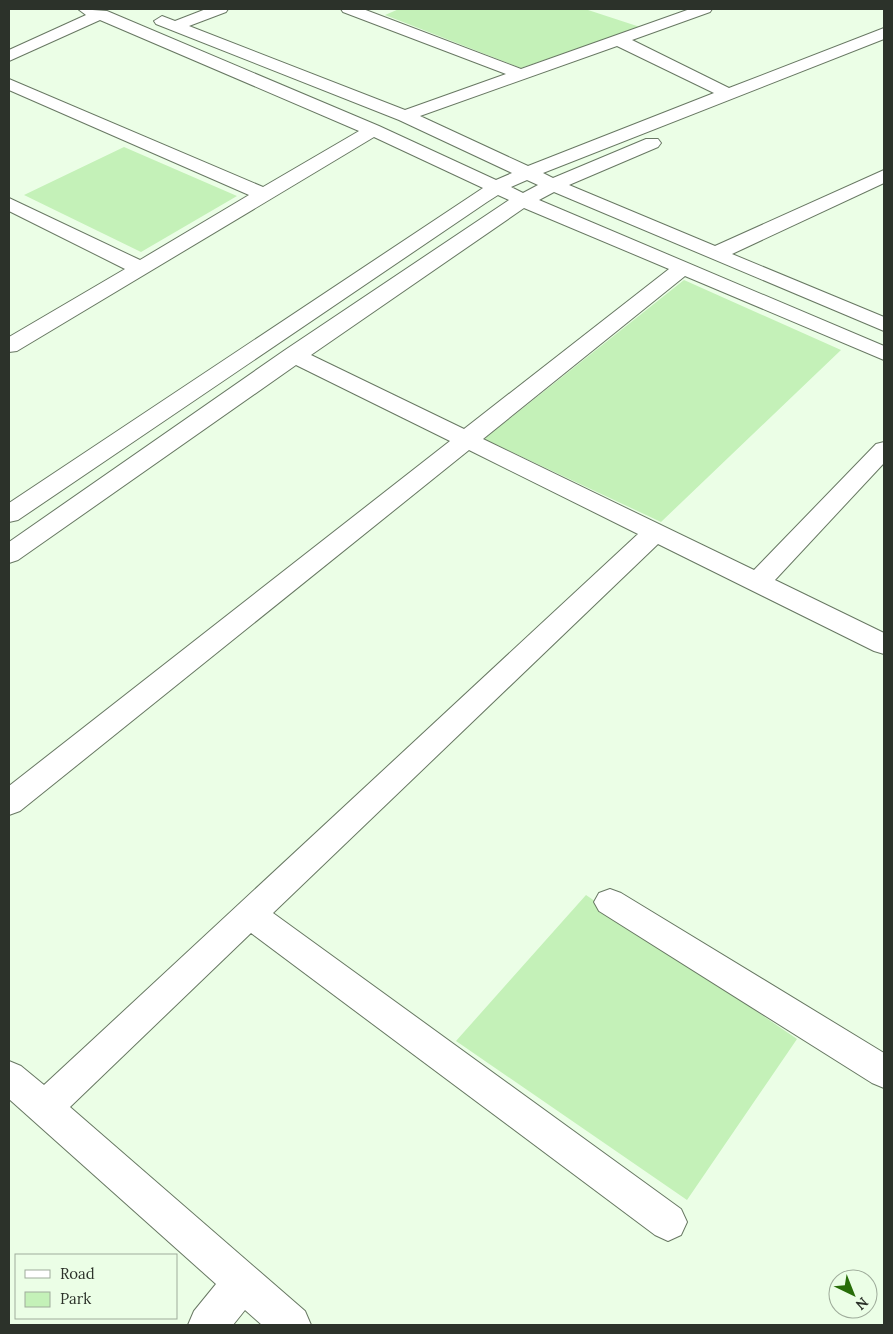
<svg xmlns="http://www.w3.org/2000/svg" width="893" height="1334" viewBox="0 0 893 1334" font-family="Lora,serif">
<style>
.green{fill:#c4f1b8}
.lines{fill:none;stroke-linecap:round;stroke-linejoin:round}
.minor-casing{stroke:#687863;stroke-width:2}
.minor{fill:#fff;fill-rule:evenodd}
</style>
<rect width="100%" height="100%" fill="#ebfee6"/>
<!-- green -->
<path class="green" d="M399,9H585L640,27L521,68L385,15Z
M124,147L237,196L141,252L24,195Z
M684,280L841,350L661,522L484,439Z
M586,895L797,1039L687,1200L456,1041Z"/>
<g class="lines">
<defs>
<path id="minor" d="M78,9L107,11L379,126L496,180L512,173L399,120L156,24L154,21L162,16L175,21L206,9H228L226,12L189,26L405,110L506,74L343,12L341,9H363L521,69L690,9H712L710,12L632,40L729,88L884,28V39L543,173L553,178L646,139H658L661,143L658,147L569,185L715,246L884,170V183L732,254L884,317V331L554,192L539,200L884,346V360L685,276L483,439L754,570L876,444L884,442V463L775,580L884,633V654L874,651L658,544L273,913L681,1209L687,1222L681,1235L668,1241L655,1235L251,933L70,1107L305,1311L311,1325H262L245,1310L233,1325H188L194,1311L216,1284L9,1099V1061L21,1066L44,1085L638,534L469,450L20,811L9,815V786L450,441L296,365L18,560L9,563V542L285,350L509,200L498,195L487,202L18,520L9,522V503L483,188L374,137L17,351L9,352V337L125,269L9,211V198L140,260L249,195L9,90V79L263,187L359,131L100,20L9,61V50L86,15ZM617,46L714,93L528,166L420,116ZM527,180L538,185L523,193L511,187ZM524,208L669,269L464,429L311,355Z
M610,889L621,893L884,1053V1088L872,1083L599,911L594,902L599,893Z"/>
</defs>
<!-- minor casing -->
<use href="#minor" class="minor-casing"/>
<!-- minor -->
<use href="#minor" class="minor"/>
</g>
<!-- border -->
<rect width="893" height="1334" fill="none" stroke="#2c322a" stroke-width="20"/>
<!-- legend -->
<rect x="15" y="1254" width="162" height="65" fill="#ebfee6" stroke="#9fac9b"/>
<rect x="25" y="1270" width="25" height="8" fill="#ffffff" stroke="#9fac9b"/>
<text x="60" y="1279" font-size="15" fill="#2c322a">Road</text>
<rect x="25" y="1292" width="25" height="15" fill="#c4f1b8" stroke="#9fac9b"/>
<text x="60" y="1304" font-size="15" fill="#2c322a">Park</text>
<!-- north arrow -->
<g transform="translate(853 1294) rotate(137)"><circle r="24" fill="#ebfee6" stroke="#9fac9b"/>
<path d="M0-4L9 19L0 12L-9 19Z" fill="#276d08"/>
<text y="-8" font-size="14" font-weight="bold" text-anchor="middle" fill="#2c322a">N</text>
</g>
</svg>
